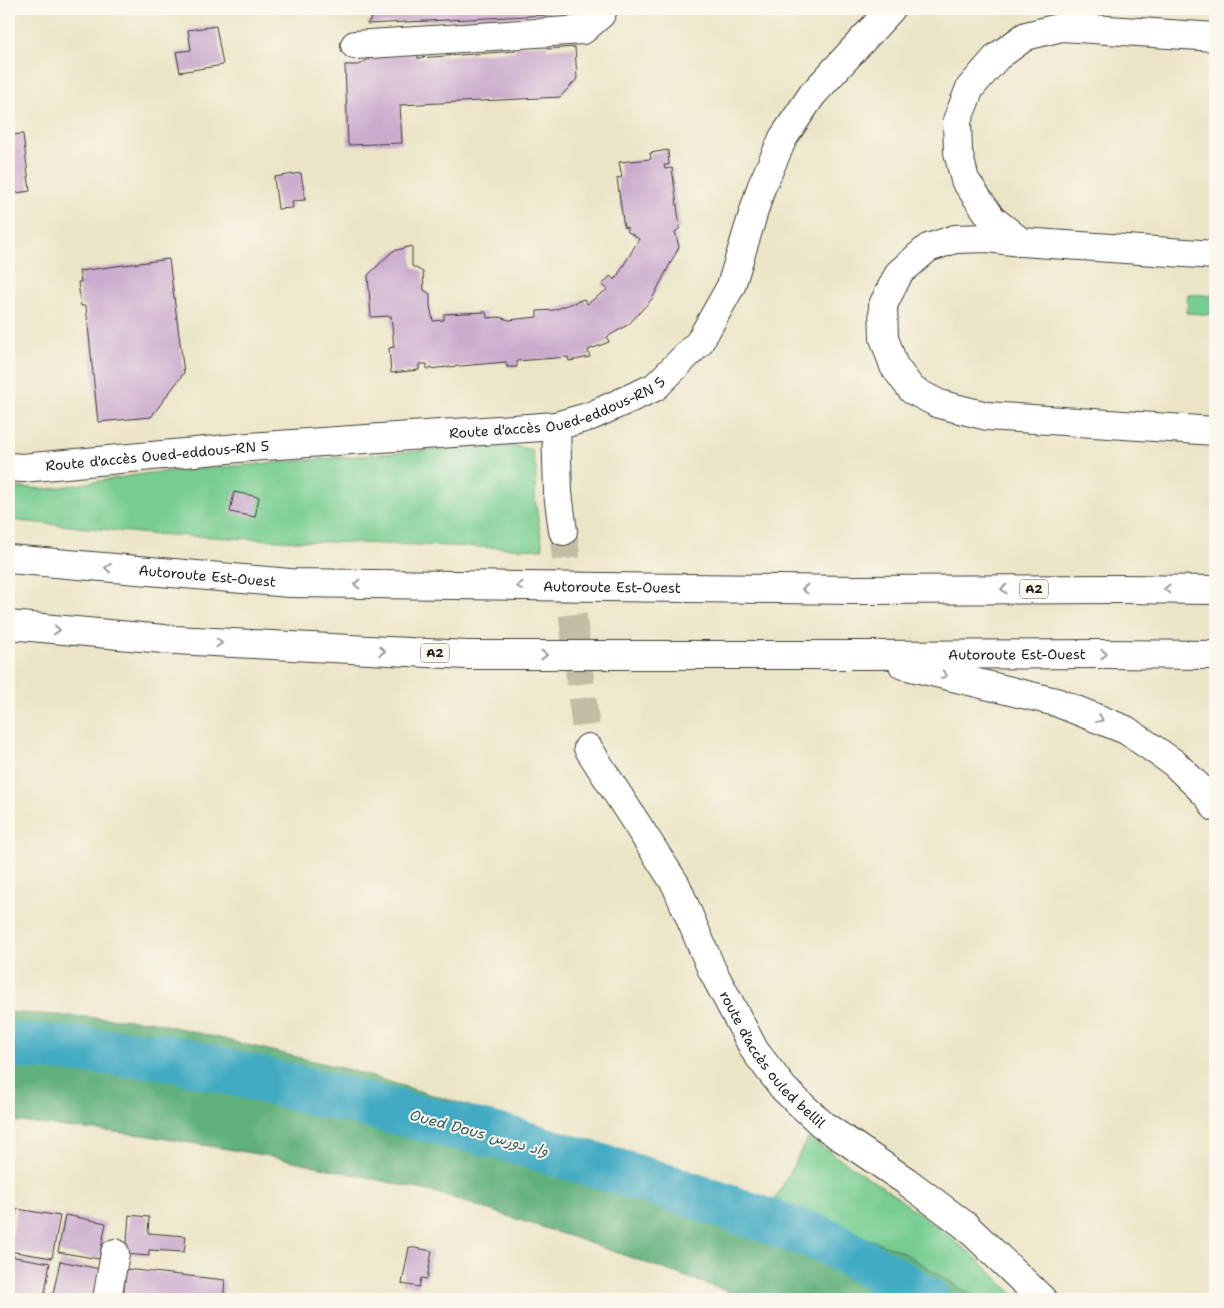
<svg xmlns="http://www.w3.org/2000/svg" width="1224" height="1308" viewBox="0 0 1224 1308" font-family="'Shantell Sans','Playpen Sans Arabic',sans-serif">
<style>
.green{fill:#77cd91;stroke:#4a7456}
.forest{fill:#61b07b;stroke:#3e664c}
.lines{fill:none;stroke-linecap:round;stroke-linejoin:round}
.river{stroke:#43abc3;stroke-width:46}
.building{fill:#cbabcd}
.minor-tunnel{stroke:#c2bda5;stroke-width:28;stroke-dasharray:28 14;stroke-linecap:butt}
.minor-casing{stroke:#3b3a36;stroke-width:30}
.major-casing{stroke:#3b3a36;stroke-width:30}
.highway-casing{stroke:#3b3a36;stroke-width:30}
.minor{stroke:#fff;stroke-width:28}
.major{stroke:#fff;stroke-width:28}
.highway{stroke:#fff;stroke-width:28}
.oneway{stroke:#999}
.labels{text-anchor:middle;stroke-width:4;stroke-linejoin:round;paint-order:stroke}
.shield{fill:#fbf7ec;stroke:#5f5e5a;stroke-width:1}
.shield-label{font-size:12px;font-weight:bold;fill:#1c1c1c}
.street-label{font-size:14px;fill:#1c1c1c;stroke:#fbf7ec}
.water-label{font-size:15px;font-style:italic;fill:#2e5c67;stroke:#fbf7ec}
</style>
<rect width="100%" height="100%" fill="#fbf7ec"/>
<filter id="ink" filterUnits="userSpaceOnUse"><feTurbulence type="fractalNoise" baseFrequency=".02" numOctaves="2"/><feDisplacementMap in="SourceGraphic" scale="10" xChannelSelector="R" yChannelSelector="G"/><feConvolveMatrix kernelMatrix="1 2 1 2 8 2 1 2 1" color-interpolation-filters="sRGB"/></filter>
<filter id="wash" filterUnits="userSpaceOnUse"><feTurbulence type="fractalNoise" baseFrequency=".0096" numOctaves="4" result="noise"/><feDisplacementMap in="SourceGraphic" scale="20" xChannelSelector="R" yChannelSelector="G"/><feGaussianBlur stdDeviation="1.12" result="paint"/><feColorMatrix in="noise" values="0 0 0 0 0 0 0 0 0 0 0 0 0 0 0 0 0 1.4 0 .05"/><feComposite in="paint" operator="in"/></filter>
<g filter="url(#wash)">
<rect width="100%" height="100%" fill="#ebe5c7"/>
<!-- green -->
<path class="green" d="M1188,294L1215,296V315L1187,313Z
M516,446L532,450L536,470L535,500L543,549L296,541L150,534L9,520V487L50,489L149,473L469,447Z
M808,1138L889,1191L972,1254L1018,1299H744L734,1293L773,1203Z"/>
<!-- forest -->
<path class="forest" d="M9,1012L150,1021L346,1069L526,1123L773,1203L901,1251L978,1299H749L581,1240L437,1193L275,1157L143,1135L9,1121Z"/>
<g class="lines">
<!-- river -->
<path class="river" d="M9,1045L162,1056L509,1139L668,1187L827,1241L927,1299"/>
</g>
<g id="blocks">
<!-- building -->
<path class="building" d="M379,9H560L548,15L367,24Z
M216,26L223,65L180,72L176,52L191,50L188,30Z
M546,44L547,49L575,47L577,79L560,97L400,105L402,143L348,145L345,65H359L372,57L418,54V58L515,51V46Z
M23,134L30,191L9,194V135Z
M668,150L669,165H664L665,169L672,168L680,228L675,232L679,247L652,299L629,324L607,337L609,342L588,350L590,357L569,361L568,357L517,361V367H507L506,362L427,369V364H419V370L391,373L389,348L394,347L391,316L371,317L368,275L393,251L412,246V266L423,272L424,290L430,294V306L433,321L444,320V314L486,312L487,318L499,317L509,320L537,317V311L554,310L584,299L587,304L608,289L602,285L610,276L615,280L639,239L627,231V227L624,228L617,178L622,177L619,162L651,159L650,153Z
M301,173L305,200L292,201L293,208L278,209L274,177Z
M169,259L184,373L151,417L98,422L86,306H81L78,282H81L79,271Z
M234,492L259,497L255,517L230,512Z
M17,1209L60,1216L52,1258L9,1251Z
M65,1215L106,1223L99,1259L58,1252Z
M129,1215L149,1217L148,1233L186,1236L184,1252L149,1250V1256L126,1254Z
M409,1247L432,1251L427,1279L421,1278L419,1287L402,1284Z
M9,1256L50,1263L44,1299H9Z
M60,1261L100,1269L94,1299H52Z
M126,1269L225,1280L223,1299H123Z"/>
</g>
</g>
<g filter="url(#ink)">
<use href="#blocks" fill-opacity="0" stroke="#3b3a36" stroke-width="1"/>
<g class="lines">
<!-- minor-tunnel -->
<path class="minor-tunnel" d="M563,531L588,748"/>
<defs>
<g id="minor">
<path d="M1215,37L1062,27L1026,36L997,57L970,88L957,121L958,152L965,180L992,219L1021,242L1215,255"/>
<path d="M355,45L583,30L601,14L603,9"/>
<path d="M1021,242L988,238L955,239L928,248L899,273L883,305L884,338L894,366L912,390L939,404L987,416L1215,431"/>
<path d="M556,426L558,493L563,531"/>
<path id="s1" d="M588,748L676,885L712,970L755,1051L784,1089L823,1125L906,1181L966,1226L1042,1299"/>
<path d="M107,1299L115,1253"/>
</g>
<g id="major">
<path id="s2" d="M9,467L22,468L249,447L556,426L591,416L655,387L699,343L731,286L761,188L783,138L812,95L891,9"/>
</g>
<g id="highway">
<path id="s3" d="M9,559L290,583L853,590L1119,589L1215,590"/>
<path id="s4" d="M9,625L175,640L467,655H862L1102,654L1215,655"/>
<path d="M903,665L1056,702L1126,730L1174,763L1208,796L1215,807"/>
</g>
</defs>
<!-- minor casing -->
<use href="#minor" class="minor-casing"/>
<!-- major casing -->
<use href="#major" class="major-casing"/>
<!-- highway casing -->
<use href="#highway" class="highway-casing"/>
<!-- minor -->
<use href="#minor" class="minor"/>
<!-- major -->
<use href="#major" class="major"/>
<!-- highway -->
<use href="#highway" class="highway"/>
</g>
<!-- one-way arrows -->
<defs><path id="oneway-chevron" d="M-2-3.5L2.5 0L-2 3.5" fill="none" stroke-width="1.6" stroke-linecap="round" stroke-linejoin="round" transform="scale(1.25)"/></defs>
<g class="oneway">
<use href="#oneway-chevron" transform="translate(108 568) rotate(-175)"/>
<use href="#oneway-chevron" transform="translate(357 584) rotate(-179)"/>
<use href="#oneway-chevron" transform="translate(520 586) rotate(-179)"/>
<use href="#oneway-chevron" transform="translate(805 589) rotate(-179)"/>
<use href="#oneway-chevron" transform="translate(1004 589) rotate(180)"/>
<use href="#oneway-chevron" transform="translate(1167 589) rotate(-179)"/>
<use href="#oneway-chevron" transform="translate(57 630) rotate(5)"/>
<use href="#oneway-chevron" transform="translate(219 643) rotate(3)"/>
<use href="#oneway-chevron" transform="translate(382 651) rotate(3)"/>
<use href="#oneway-chevron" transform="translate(1104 654)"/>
<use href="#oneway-chevron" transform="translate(544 655)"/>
<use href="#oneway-chevron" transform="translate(944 675) rotate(14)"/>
<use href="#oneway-chevron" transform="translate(1100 719) rotate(22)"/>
</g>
</g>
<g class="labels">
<!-- shield labels -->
<g class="shield">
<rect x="1020" y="579.5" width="28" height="19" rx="4"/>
<rect x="421" y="643.5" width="28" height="19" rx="4"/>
</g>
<g class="shield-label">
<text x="1034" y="593">A2</text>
<text x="435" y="657">A2</text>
</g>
<!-- street labels -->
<g class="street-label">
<text dy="5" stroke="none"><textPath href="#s2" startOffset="554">Route d'accès Oued-eddous-RN 5</textPath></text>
<text dy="5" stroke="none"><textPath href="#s2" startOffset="149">Route d'accès Oued-eddous-RN 5</textPath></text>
<text dy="5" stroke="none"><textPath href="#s3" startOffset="199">Autoroute Est-Ouest</textPath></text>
<text dy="5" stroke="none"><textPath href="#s3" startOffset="604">Autoroute Est-Ouest</textPath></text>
<text dy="5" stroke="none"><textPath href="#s4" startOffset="1009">Autoroute Est-Ouest</textPath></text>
<text dy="5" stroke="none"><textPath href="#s1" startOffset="364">route d'accès ouled bellil</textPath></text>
</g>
<!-- water labels -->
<g class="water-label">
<text transform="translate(479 1133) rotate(15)" y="5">Oued Dous واد دورس</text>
</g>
</g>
<!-- margin -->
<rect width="1224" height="1308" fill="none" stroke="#fbf7ec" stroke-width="30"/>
</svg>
